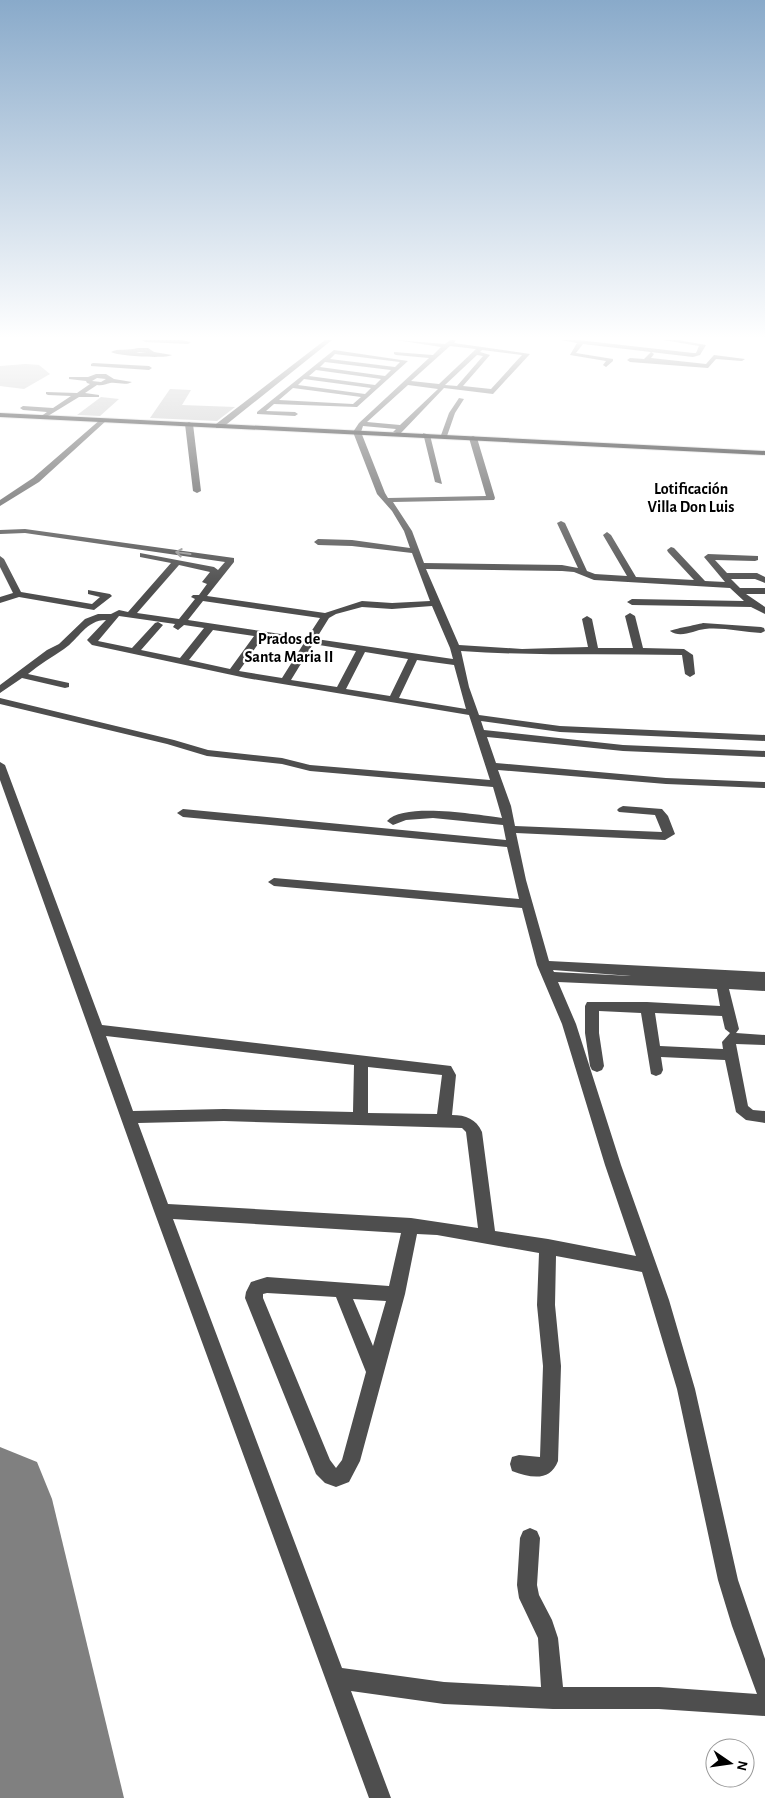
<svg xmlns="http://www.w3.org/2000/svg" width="765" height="1798" viewBox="0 0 765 1798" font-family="'Alegreya Sans',sans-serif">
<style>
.green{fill:#d5d5d5}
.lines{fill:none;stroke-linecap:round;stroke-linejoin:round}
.runway{fill:#808080;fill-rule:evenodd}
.building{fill:#bebebe}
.major-casing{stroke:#dbdbdb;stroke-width:2}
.minor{fill:#4e4e4e;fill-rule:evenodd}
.major{fill:#000;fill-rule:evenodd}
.oneway{stroke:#959595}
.labels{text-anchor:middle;stroke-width:4.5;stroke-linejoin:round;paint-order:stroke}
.far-neighbourhood-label{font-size:16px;font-weight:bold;fill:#000;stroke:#fff}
</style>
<rect width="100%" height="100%" fill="#fff"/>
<!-- green -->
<path class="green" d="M0,1652L28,1798H0Z"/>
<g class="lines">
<!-- runway -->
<path class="runway" d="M0,1447L37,1462L52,1499L124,1798H0Z"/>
</g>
<!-- building -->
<path class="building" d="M26,364L39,365L50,374L24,389L0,386V366Z
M170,389L191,390L182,405L235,407L217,421L150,418Z
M101,397L119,399L100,416L77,415Z"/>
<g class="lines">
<defs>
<path id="major" d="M0,413L765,451V455L0,417Z"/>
</defs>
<!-- major casing -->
<use href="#major" class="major-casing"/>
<!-- minor -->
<path class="minor" d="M142,340H181L191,342L188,344L145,342Z
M325,340H332L222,428H216V424Z
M396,340L445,344L450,340H456L454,343L530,354L493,394L444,388L400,434L393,432L396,429L363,426L361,432L385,493L388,498L486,496L469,438L473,436L477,438L495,498L494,500L393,502L412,531L424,563L562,565L578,568L557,523L561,521L565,523L587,571L595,574L627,576L603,535L607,532L611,535L636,577L694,580L668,552L667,550L671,547L674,548L705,581L725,582L704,557L708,554L758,556V560L755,561L715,560L727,573H757L765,577V583L755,579H731L740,588H765V594H746L765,607V614L751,607L632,605L627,602L632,599L744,601L730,588L594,580L574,572L562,571L426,569L459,645L522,649L588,647L582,619L587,616L592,619L598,648H633L625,616L630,613L635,616L643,648L684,649L693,655L695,674L690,677L685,674L682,655C608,654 534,656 461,651L469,687L479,715L560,726L765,735V741L560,732L481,721L484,730L623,745L765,751V757L623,751L487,737L496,763L666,778L765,782V788L666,784L498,770L511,806L515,826L662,832L655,815L619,812L617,810L619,808L623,806L662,809L668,816L675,834L665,840L516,833L526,880L549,961L765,972V991L729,989L739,1029L736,1033L765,1035V1045L736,1044L748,1106L753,1110L765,1111V1123L746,1120L736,1112L725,1060L661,1057L663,1070L661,1074L656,1076L651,1074L641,1013L599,1011V1033L604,1066L602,1070L597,1072L592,1070L590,1066L585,1033V1006L587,1002H647L720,1006L717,989L558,982L576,1024L621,1165L669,1300L695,1389L738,1580L765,1659V1716L659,1709H553L444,1704L351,1691L391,1798H369L154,1211L0,780V762L5,765L102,1025L451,1066L456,1075L452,1115C466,1115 476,1119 482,1132L495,1231L548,1239L636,1256L605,1165L562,1024L537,965L522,908L274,886L268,882L274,878L519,899L507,847L183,817L177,813L183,809L506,840L503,825L433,818L406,820L393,825L387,821C404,802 478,815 502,818L493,787L310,771L282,764L207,756L167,744L0,704V698L174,740L208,750L282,758L310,765L490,780L469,715L246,678L92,645L87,640L106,620C86,620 79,639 64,649C52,657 40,664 28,674L69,683V687L65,688L22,678L0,693V685L47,650L59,644L85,619L98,614H111L119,610L128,612L171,563L140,557V553L214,567L218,570L225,562L25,533L0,534V530L25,529L234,558V562L207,596L325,613L362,601L392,603L430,601L412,553L352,546L318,545L314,542L318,539L352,540L410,548L404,531L392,511L377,494L353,432L359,423L429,358L396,355L394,354V352L433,355L441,347ZM450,346L476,349L439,384L411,381ZM482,350L522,355L491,389L463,386L490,355L480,352ZM477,355L483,356L457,386L445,385ZM408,385L438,389L400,425L367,422ZM179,565L210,572L202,582L207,584L199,595H193L191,597L195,599L179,619L137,613ZM203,601L320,618L307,638L188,620ZM432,606L450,648L453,659L316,639L329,618L336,614L362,607L392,609ZM119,616L175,624L173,627L178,630L184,625L204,628L180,658L141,650L163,625L158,622L155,623L132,648L98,641ZM213,630L254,636L230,669L189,660ZM263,637L304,643L282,678L239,671ZM313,644L356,651L337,687L291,680ZM365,652L408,659L390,696L346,689ZM417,660L454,665L466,709L399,698ZM553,970L631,976L554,972ZM655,1013L722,1016L725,1029L730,1033L722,1042L723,1049L660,1046ZM106,1036L354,1065L353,1112L224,1109L133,1111ZM368,1067L442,1075L437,1114L368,1113ZM224,1121L462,1128L466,1132L478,1228L411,1218L168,1204L138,1123ZM173,1219L401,1233L389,1286L267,1277L251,1282L246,1292L245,1298L316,1474L325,1483L336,1487L349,1482L360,1461L405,1294L417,1234L437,1235L539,1253L537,1305L543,1366L540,1457L519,1455L512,1457L510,1464L512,1471C531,1478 550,1482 558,1461L561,1366L555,1305L556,1256L642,1272L677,1389L718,1580L732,1626L757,1694L659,1687H563L558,1638L552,1620L539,1595L537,1585L540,1538L537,1531L530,1528L523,1531L520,1538L517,1585L519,1598L538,1638L541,1687L444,1682L342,1668ZM267,1293L336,1297L366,1372L342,1460L336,1468L330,1460L263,1298V1294ZM353,1299L386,1301L373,1346Z
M561,340H578L693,353H696L699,346L663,340H678L706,345L700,355L693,357L583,344L576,353L613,359V361L606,367L603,365L606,361L570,355L577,343Z
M138,348H148L154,352L172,355C165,359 118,356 111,352C118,348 129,351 138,348ZM139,352H147L136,353Z
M334,350L408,361L357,407L274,404L266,411L295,412L298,414L295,416L257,414V412ZM335,354L400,362L395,367L330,359ZM325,362L391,370L385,376L320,367ZM316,370L381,379L375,385L309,376ZM304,379L371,388L365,394L298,385ZM293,388L361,397L353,404L279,400Z
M651,352L654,354L651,358L706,364L714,355L745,359L742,361L716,359L708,368L630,362L627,360L630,358L644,359Z
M93,363L149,366L152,368L149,370L91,366V364Z
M96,374H106L114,379L132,382C125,386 118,382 110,383C105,384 103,386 97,385L85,393L99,395V397H79L43,419L40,417L47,412L23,410L20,408L23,406L53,408L71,396L48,395L46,394V392L77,393L90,384L87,383L86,381L69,379V377H88ZM97,378L106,379L101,382L92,381Z
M459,398L464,399L455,413L447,436L440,438L449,413Z
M101,419L107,420L39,482L0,506V500L33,478Z
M189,422L193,424L201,491L197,493L193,491L185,424Z
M423,433L430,435L442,484L435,482Z
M0,556L4,559L21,592L92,604L100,597L88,594V590L110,594L112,596L94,610L19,597L0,603V597L13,593L0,567Z
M703,623L761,627L764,628L765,631L761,633C743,632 722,627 705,629C694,630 681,639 670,631C673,629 696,625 703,623Z"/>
<!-- major -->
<use href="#major" class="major"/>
</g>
<!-- one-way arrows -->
<defs><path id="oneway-shaft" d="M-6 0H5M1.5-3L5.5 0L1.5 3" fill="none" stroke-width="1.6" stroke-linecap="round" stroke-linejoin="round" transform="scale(1.25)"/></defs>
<use class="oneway" href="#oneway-shaft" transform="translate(183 553) rotate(-172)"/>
<!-- sky -->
<linearGradient id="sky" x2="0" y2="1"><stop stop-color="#89aaca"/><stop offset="0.57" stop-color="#fff"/><stop offset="1" stop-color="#fff" stop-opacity="0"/></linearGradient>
<rect width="765" height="592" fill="url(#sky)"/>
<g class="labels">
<!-- far-neighbourhood labels -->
<g class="far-neighbourhood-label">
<text x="691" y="494">Lotificación<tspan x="691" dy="18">Villa Don Luis</tspan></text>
<text x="289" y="644">Prados de<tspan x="289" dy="18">Santa Maria II</tspan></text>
</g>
</g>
<!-- north arrow -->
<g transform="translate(730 1763) rotate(103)"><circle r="24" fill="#ffffff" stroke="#999999"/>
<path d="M0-4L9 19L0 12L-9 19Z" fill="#000000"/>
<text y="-8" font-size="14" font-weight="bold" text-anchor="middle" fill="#000000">N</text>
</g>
</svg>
